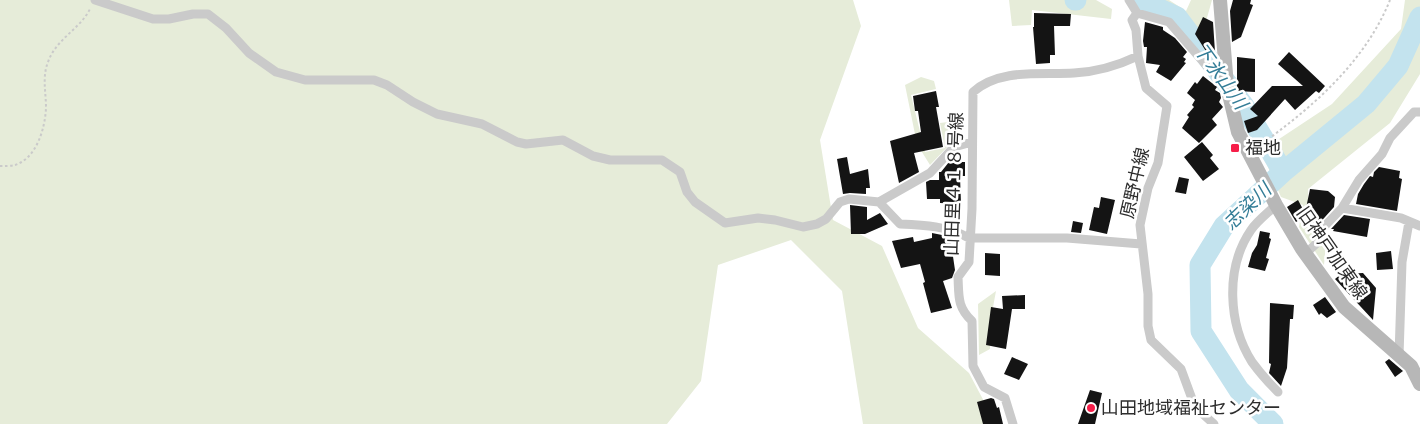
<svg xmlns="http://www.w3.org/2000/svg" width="1420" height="424" viewBox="0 0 1420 424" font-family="'Golos Text','Noto Sans JP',sans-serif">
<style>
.green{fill:#e6ecd9}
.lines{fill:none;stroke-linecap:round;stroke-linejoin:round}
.river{stroke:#c3e3ee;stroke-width:21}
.building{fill:#141414}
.path{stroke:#cacaca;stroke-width:2;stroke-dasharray:2.5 2.5;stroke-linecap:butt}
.street{stroke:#cacaca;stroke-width:9}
.secondary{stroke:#b7b7b7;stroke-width:14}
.poi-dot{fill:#f61e49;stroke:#fff;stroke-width:2}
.labels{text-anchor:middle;stroke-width:5;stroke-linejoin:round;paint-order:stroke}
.poi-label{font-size:18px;fill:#2d2d2d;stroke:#fff;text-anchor:start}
.street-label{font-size:18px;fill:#2d2d2d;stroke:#fff}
.water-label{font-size:19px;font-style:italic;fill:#347d97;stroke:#fff}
</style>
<rect width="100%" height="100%" fill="#fff"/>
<!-- green -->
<path class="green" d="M0,0H853L861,26L820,140L833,220L882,246L918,328L969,373L996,424H863L842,291L791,240L718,265L701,381L667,424H0Z
M1009,0H1096L1112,9L1111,19L1032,10L1031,25L1012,26Z
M1144,0H1169L1186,11L1191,0H1212L1201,39L1160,13Z
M1405,0H1420V74L1390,123L1308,189L1309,219L1327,231L1324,265L1299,227L1303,205L1281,197L1261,151L1332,104L1401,29Z
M921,77L934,81L936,89L911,95L925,152L945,148L940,123L948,122L954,140L930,165L917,144L905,85Z
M996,291L991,318L990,349L979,355L978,304Z"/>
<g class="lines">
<!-- river -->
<path class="river" d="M1075,0H1076
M1140,0L1177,17L1244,106L1283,172
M1273,424L1239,390L1201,331L1200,265L1224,226L1283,172L1366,104L1398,66L1420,17"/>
</g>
<!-- building -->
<path class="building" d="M1233,0H1251L1250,4L1253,5L1241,37L1232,42L1230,11Z
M1034,13L1071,14L1070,26H1054L1055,55H1050V63L1036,64L1033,27H1034Z
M1203,17L1213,22L1215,52L1209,56L1195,34Z
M1145,22L1163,27V30L1175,38L1187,52L1183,57L1186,59L1184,62L1186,63L1171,81L1156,72L1160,65L1146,63L1147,47H1144L1143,41Z
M1289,52L1325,86L1319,93L1316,91L1295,110L1285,99L1257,130L1248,133L1244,121L1258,116L1250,109L1272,86H1303L1278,64Z
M1237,57L1255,59V92L1237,91Z
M1203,76L1217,87L1215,90L1220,93L1221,98L1219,102L1223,107L1212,119L1217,125L1199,143L1182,128L1189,117L1187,115L1194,107L1192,105L1195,100L1187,93L1195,82L1197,84Z
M936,91L939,107H936L943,147L914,153L919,172L899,183L890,141L921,132L918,111H915L913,96Z
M1202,142L1213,155L1210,158L1219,169L1203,181L1184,157Z
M847,157L850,174L868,169L870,188H866V194L850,193L843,194L837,159Z
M949,162H965V176H960L961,204L940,203V199H927L926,182L930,180H939V172H941Z
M1379,167L1400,171L1399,178L1402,179L1397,211L1356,204L1358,194L1364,184L1370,176L1373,177L1374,172Z
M1179,177L1189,179L1186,194L1175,192Z
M1310,189L1328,191L1335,197L1334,207L1316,227L1310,226L1311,213L1296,222L1287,207L1298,200L1305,213Z
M1101,197L1115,200L1107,234L1089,230L1094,207L1099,208Z
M850,205L867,207V220L880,213L888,224L865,234H851Z
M1344,215L1370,219L1367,237L1333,231L1334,229H1331Z
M1073,221L1083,223L1081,233L1071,232Z
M1260,231L1270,233L1269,238L1271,239L1266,258L1269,259L1265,271L1248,267L1252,253L1257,245Z
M932,233L952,237L953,243H951L955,270L952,278L943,281L952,308L931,313L923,283L925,282L920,264L901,268L892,241L913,237L914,242L932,238Z
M1391,251L1393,269L1377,270L1376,253Z
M985,253L1000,254V276L985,275Z
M1363,273L1376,288L1373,320L1335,279L1341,274Z
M1025,295V309H1012L1006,349L986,345L991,307L1003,309L1002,296Z
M1325,297L1336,312L1327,318L1321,313L1319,315L1313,305Z
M1270,303L1294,305L1293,319H1290L1287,368L1281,386L1269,373L1271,364L1269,363Z
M1012,357L1028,364L1019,380L1004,374Z
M1389,359L1403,371L1395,377L1385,362Z
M1090,390L1102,393L1095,424H1078Z
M991,398L994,399L997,408L999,407L1003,424H983L977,402Z"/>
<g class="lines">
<!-- path -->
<path class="path" d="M1260,145C1313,107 1365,62 1390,0
M0,166C5,166 11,166 15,165C37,158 45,128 46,108C46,92 42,77 48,62C56,39 80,29 90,9"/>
<!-- street -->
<path class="street" d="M95,0L153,19H169L193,14H208L226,28L249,53L276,72L305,80H374L387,85L413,102L437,114L482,124L517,142L526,144L563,140L593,156L610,160H662L680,172L687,192L695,202L725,223L758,218L775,220L803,227L817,224L826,219L840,202L849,199L879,202
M1129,0L1137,13L1132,20L1136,30L1138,56L1146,88L1167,106L1158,163L1148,188L1140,225L1148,294V326L1151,340L1181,369L1195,407L1214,424
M1137,13L1169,22L1207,66L1227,86
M879,202L900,224C924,225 948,226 969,238H1067L1141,244
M879,202L930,173L954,147L972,142
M1276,205C1268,213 1258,220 1251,230C1225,268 1228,324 1252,362C1260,373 1268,382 1278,392
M1342,208L1401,218L1420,226
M1305,254L1317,243L1321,230L1342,208L1359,180L1382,154L1390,138L1414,112H1420
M1399,356L1402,262L1409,222
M1013,424L1005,398L984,387L973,366L972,321C957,307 959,296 958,277L969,262L972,209L973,92C1000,68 1041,75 1074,73C1095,72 1119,65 1138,56"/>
<!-- secondary -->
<path class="secondary" d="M1220,0L1227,86L1238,132L1276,205L1302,249L1344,307L1411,366L1420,384"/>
</g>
<!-- markers -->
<g class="poi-dot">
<rect x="1230" y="143" width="10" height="10" rx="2.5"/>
<circle cx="1091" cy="408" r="5"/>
</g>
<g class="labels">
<!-- poi labels -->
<g class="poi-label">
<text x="1245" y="154">福地</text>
<text x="1101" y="414">山田地域福祉センター</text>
</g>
<!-- street labels -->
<g class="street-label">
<text transform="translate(1135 183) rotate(-77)" y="6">原野中線</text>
<text transform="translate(954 184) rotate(-88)" y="6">山田里４１８号線</text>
<text transform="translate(1332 253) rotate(55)" y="6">旧神戸加東線</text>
</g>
<!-- water labels -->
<g class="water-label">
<text transform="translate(1221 76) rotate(54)" y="7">下氷山川</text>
<text transform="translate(1247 206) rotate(-44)" y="7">志染川</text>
</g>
</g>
</svg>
